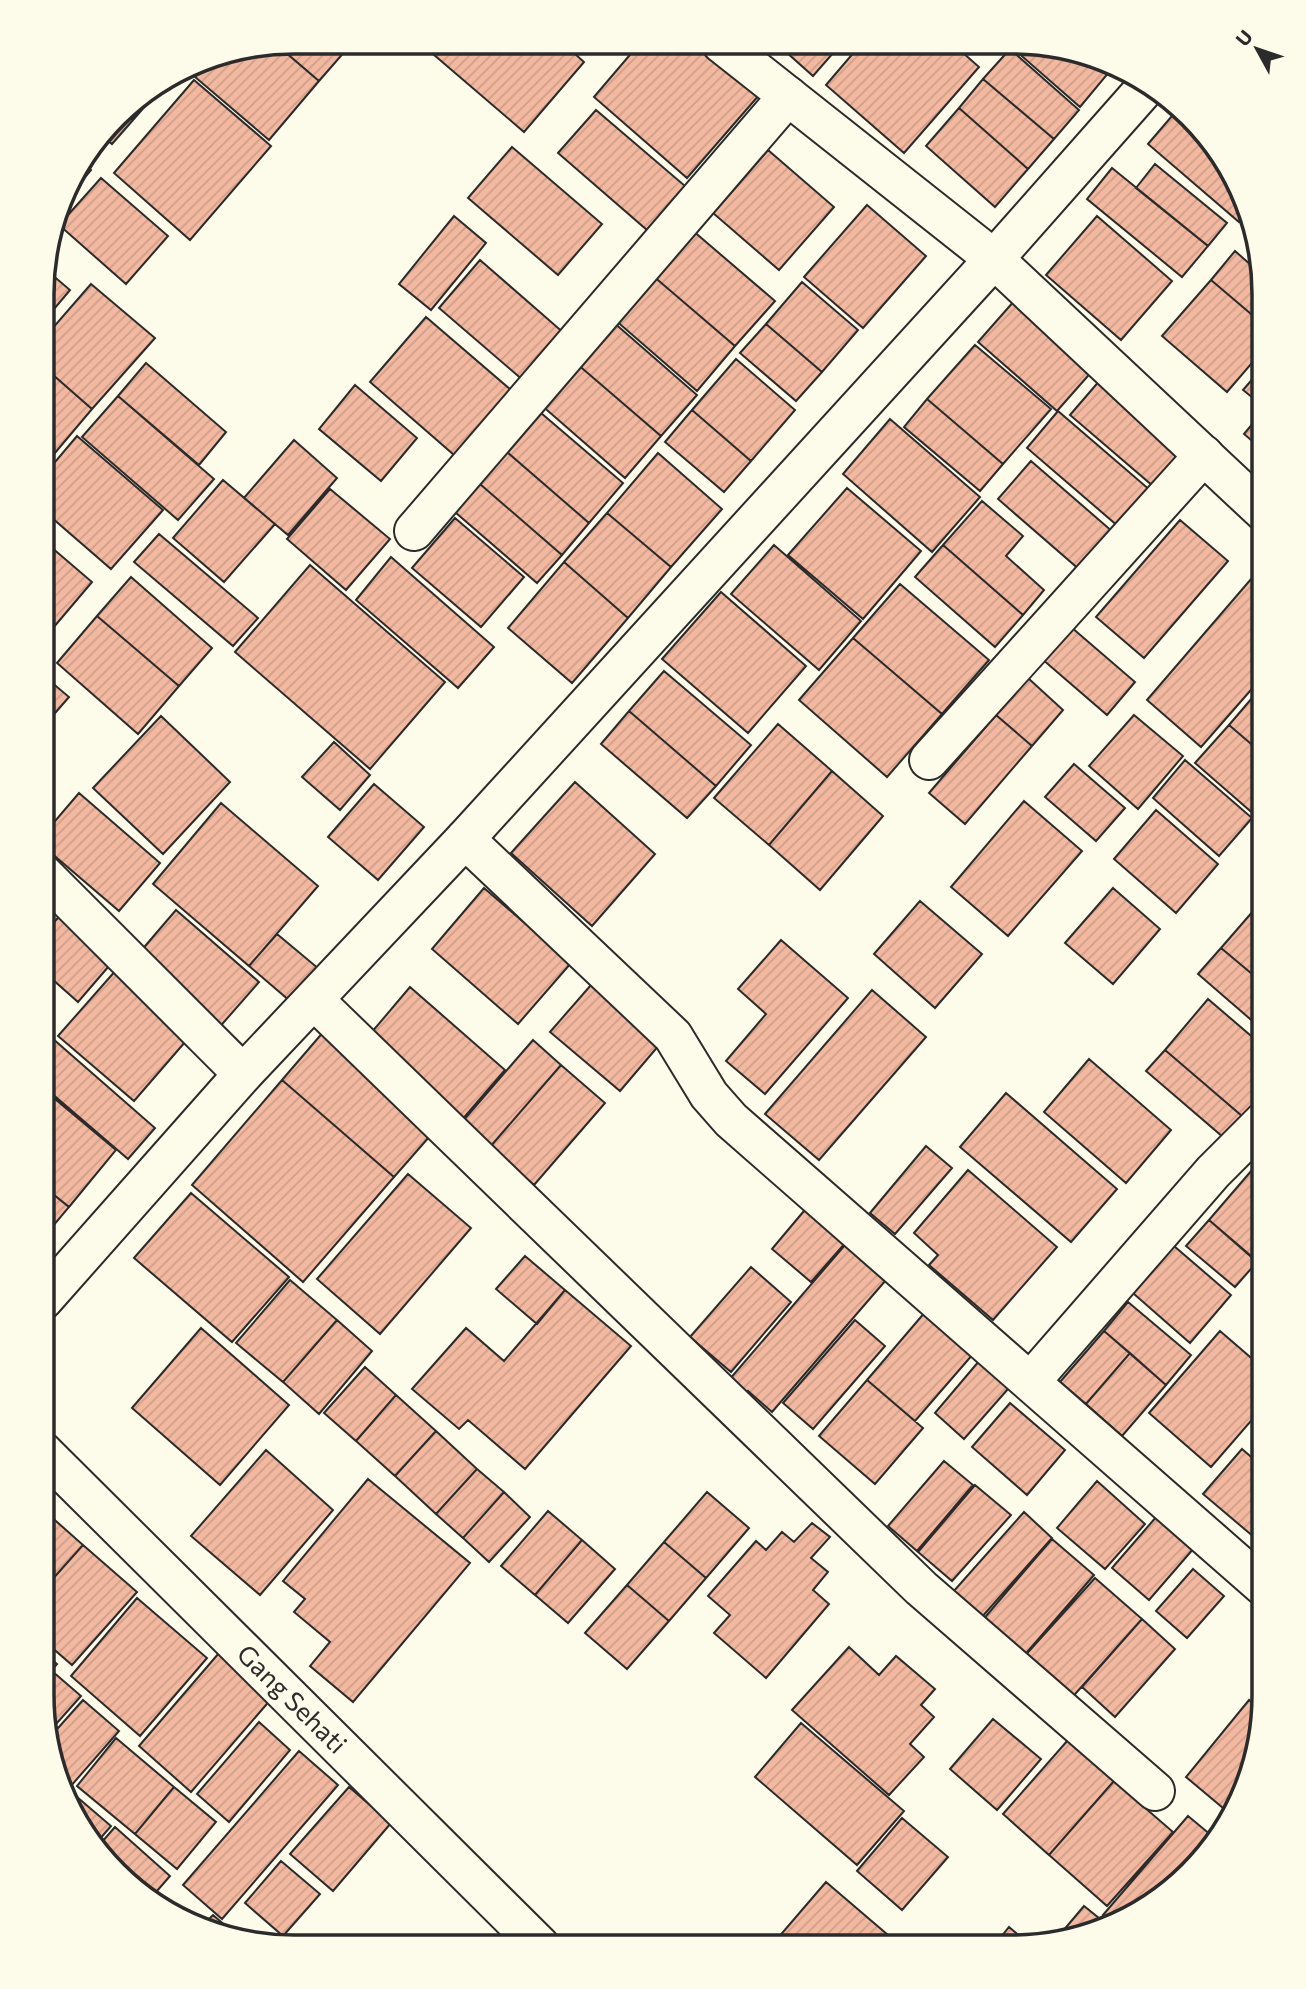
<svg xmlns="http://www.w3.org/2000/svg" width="1306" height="1989" viewBox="0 0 1306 1989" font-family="Commissioner,sans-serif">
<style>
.building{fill:url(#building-hatch);stroke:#2b2b2b;stroke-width:2}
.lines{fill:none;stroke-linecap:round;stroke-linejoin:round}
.minor-casing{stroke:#2b2b2b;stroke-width:42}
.minor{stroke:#fdfbea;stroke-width:38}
.power{stroke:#c62828;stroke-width:2;stroke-dasharray:24 5 3.5 5;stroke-linecap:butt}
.labels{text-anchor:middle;stroke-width:5;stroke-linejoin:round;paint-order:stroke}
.street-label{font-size:26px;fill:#2b2b2b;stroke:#fdfbea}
.rim{fill:none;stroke:#2b2b2b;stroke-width:3.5}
</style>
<defs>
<pattern id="building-hatch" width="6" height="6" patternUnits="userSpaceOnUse" patternTransform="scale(1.75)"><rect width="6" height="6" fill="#f2b8a0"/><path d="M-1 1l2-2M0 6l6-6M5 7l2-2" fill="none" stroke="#d09e8a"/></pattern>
</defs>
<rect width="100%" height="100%" fill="#fdfbea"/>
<!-- building -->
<path class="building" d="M294,42H353L319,81L277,45Z
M419,42L563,43L584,62L524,132Z
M640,43H702L760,94L687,178L594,97Z
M776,43L841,44L813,76Z
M861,44H953L979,67L904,153L826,85Z
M1008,44H1046L1110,71L1080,107Z
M277,45L319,81L269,140L195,77L214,55Z
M1010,49L1079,110L1054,139L983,79Z
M983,79L1054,139L1028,169L959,108Z
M194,80L271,146L190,240L114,173Z
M166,82L133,120L122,111L128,104Z
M959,108L1028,169L995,207L926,146Z
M596,110L685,186L647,230L558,153Z
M1177,110L1245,197L1248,212L1239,222L1148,144Z
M122,111L133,120L112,144L102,136Z
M512,147L602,224L558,275L468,198Z
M768,150L834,207L779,270L713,213Z
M81,161L91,170L64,202L76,168Z
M1155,164L1227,223L1208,246L1136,188Z
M1112,168L1208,246L1182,277L1087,199Z
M101,178L168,236L126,284L59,225Z
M867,205L926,256L863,328L804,277Z
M454,216L486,243L431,310L399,284Z
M1097,216L1172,281L1121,340L1046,275Z
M692,230L775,301L735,346L652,275Z
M1235,251L1260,273L1264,294V325L1211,280Z
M480,260L565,334L524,381L439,308Z
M44,268L70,290L44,321Z
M652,275L735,346L697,391L614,319Z
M1211,280L1264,325V349L1227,392L1162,336Z
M802,282L858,330L822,372L766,324Z
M91,284L155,338L92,409L44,367V338Z
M1015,300L1094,369L1057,411L978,342Z
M426,317L518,396L461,461L370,382Z
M612,321L697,395L661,436L576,363Z
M766,324L822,372L796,401L740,353Z
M975,345L1051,409L1003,464L927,399Z
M736,359L795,410L751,461L692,410Z
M146,363L226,432L199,465L118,396Z
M576,363L661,436L625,478L540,404Z
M1264,366V407L1243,390Z
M44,367L92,409L44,466Z
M1101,379L1184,451L1153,486L1070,415Z
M355,385L417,438L381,481L319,429Z
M118,396L214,479L178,520L82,437Z
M927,399L1003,464L980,491L904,427Z
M534,407L623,483L589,523L500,446Z
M692,410L751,461L724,492L665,442Z
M1264,410V451L1244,434Z
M1058,411L1158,497L1126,533L1027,448Z
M890,419L980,497L932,552L843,474Z
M77,436L163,510L111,569L44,511V475Z
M294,440L337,478L288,535L244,498Z
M500,446L589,523L562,555L473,478Z
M658,453L722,509L671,567L607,513Z
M1031,461L1121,539L1088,577L998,499Z
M473,478L562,555L537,583L448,506Z
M223,480L275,524L224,582L173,538Z
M847,488L921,551L863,619L788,555Z
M330,489L390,539L346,590L287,539Z
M982,501L1023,536L1006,556L1044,590L1023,615L943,545Z
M607,513L671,567L628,618L564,562Z
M455,518L524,577L481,627L412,568Z
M1180,520L1228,561L1144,658L1096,617Z
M159,534L258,618L233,646L134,562Z
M44,541L92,582L53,628L44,621Z
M774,545L861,621L819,670L731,594Z
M943,545L1023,615L995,647L915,577Z
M391,557L494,647L458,688L356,600Z
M564,562L628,618L572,683L508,628Z
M1264,564V675L1201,747L1147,700Z
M310,565L445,682L370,769L235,652Z
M131,577L212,648L179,686L97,616Z
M900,584L989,660L942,714L853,638Z
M721,592L806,666L748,733L662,659Z
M97,616L179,686L138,734L57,663Z
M44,621L53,628L44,639Z
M1071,627L1135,682L1107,715L1042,659Z
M853,638L942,714L887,777L799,700Z
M664,671L751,745L716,786L629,711Z
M44,676L69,697L43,727Z
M1028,678L1063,710L1032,746L996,715Z
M1264,684V755L1229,725Z
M629,711L716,786L687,818L601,744Z
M996,715L1032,746L965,824L929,793Z
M1134,715L1183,756L1138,809L1089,766Z
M161,716L230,782L163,854L93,788Z
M778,724L832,771L769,845L714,798Z
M1229,725L1264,755V823L1195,763Z
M334,742L370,775L340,810L302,777Z
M1185,760L1252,818L1219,856L1153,798Z
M1074,764L1125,808L1096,841L1045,797Z
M832,771L883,816L820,890L769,845Z
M575,782L655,854L592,926L511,853Z
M374,784L424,827L378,880L328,837Z
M79,793L160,863L119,911L43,846V835Z
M1024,801L1082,851L1008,936L951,887Z
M221,803L318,886L249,966L153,884Z
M1156,810L1218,864L1176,913L1114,859Z
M484,888L571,963L518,1024L432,949Z
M1113,888L1160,929L1113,984L1065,943Z
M920,901L982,954L935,1008L874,954Z
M176,910L259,982L217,1030L134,959Z
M1254,910L1264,919V984L1221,948Z
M62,913L115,959L78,1002L43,971V935Z
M277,934L319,969L290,1001L249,966Z
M781,940L848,998L765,1094L726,1061L766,1014L738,989Z
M1221,948L1264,984V1031L1198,974Z
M117,969L192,1034L134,1101L58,1036Z
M591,985L660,1044L620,1091L550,1032Z
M410,987L505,1070L461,1121L366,1039Z
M872,990L926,1037L819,1160L765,1114Z
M1208,999L1264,1047V1105L1249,1122L1165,1050Z
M325,1030L437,1128L394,1177L282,1080Z
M52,1038L155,1128L128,1159L43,1086V1049Z
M533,1040L561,1065L490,1147L462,1122Z
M1165,1050L1249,1122L1230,1143L1146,1071Z
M1089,1059L1171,1130L1126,1183L1044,1112Z
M561,1065L605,1103L534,1185L490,1147Z
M282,1080L394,1177L303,1282L192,1185Z
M43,1089L116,1150L69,1207L43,1186Z
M1006,1093L1117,1189L1071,1242L960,1147Z
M926,1146L952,1168L895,1234L870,1213Z
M1264,1156V1267L1209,1220Z
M968,1170L1057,1247L993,1320L929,1265L938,1255L914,1233Z
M408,1174L471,1228L380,1334L317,1279Z
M43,1186L69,1207L43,1238Z
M191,1193L289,1277L232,1342L134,1258Z
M814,1199L854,1233L811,1282L772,1249Z
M1209,1220L1257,1262L1235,1287L1186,1246Z
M851,1238L892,1273L772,1412L748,1391L739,1401L723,1387Z
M1167,1240L1231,1295L1190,1343L1126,1287Z
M525,1256L565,1290L537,1324L496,1289Z
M751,1267L791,1302L731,1372L690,1337Z
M290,1280L337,1320L283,1382L236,1343Z
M565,1290L631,1346L525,1469L468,1420L459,1429L412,1389L466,1328L504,1361Z
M1128,1302L1191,1355L1166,1385L1104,1331Z
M932,1304L980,1346L915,1421L867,1380Z
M337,1320L372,1351L319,1414L283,1382Z
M855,1320L885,1346L813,1429L783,1403Z
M201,1328L289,1405L220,1485L132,1408Z
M1104,1331L1130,1353L1086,1404L1060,1382Z
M1220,1331L1264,1369V1406L1211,1467L1149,1413Z
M1130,1353L1166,1385L1122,1436L1086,1404Z
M985,1354L1015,1381L964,1439L935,1413Z
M365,1367L396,1395L356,1441L324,1413Z
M867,1380L923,1428L875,1484L819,1436Z
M396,1395L436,1431L395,1476L356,1441Z
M1010,1403L1065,1450L1027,1495L972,1447Z
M436,1431L477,1469L436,1514L395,1476Z
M1264,1435V1456L1254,1447Z
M1242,1449L1264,1468L1261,1543L1203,1494Z
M266,1450L333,1510L260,1595L191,1536Z
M944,1461L973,1485L917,1551L888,1526Z
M477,1469L504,1492L463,1538L436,1514Z
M368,1479L470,1563L353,1702L310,1666L330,1642L294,1612L305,1599L283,1581Z
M1097,1481L1145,1524L1105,1569L1057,1528Z
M975,1485L1011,1515L952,1581L918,1552Z
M504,1492L530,1517L489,1562L463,1538Z
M707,1492L749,1528L706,1578L664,1542Z
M548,1511L582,1540L535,1595L501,1566Z
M1024,1512L1052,1538L973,1627L945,1601Z
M48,1514L83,1545L42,1591V1521Z
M1157,1516L1194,1548L1149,1600L1112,1568Z
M812,1523L830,1537L811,1558L828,1572L813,1590L829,1604L766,1678L714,1633L730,1615L708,1596L756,1541L766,1550L782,1532L794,1542Z
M1052,1539L1094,1575L1022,1658L981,1622Z
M582,1540L615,1569L568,1623L535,1595Z
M664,1542L706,1578L669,1621L627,1585Z
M83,1545L137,1592L72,1665L42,1639V1591Z
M1193,1569L1224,1596L1187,1638L1156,1611Z
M1095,1578L1142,1619L1068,1702L1021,1660Z
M627,1585L669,1621L627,1669L585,1633Z
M137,1598L207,1658L140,1736L71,1676Z
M1142,1619L1175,1649L1115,1717L1082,1687Z
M849,1647L879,1675L896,1656L935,1689L921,1705L934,1717L910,1744L924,1757L889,1795L792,1710Z
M42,1651L57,1664L42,1681Z
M219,1653L272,1698L191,1792L139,1746Z
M52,1671L81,1696L49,1732L42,1682Z
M83,1700L119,1731L63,1795L50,1737Z
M1249,1700L1263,1712L1229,1813L1186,1777Z
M993,1719L1041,1759L997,1810L950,1769Z
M259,1722L290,1750L229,1822L197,1794Z
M801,1723L904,1811L857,1865L755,1777Z
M116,1738L174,1787L135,1834L77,1786Z
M1068,1740L1114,1781L1049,1855L1003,1814Z
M299,1751L338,1785L222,1919L183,1885Z
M1114,1781L1173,1832L1107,1906L1049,1855Z
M174,1787L216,1822L177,1869L135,1834Z
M349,1787L391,1823L333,1891L290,1854Z
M70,1791L111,1826L99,1840L65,1796Z
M1188,1816L1217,1840L1166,1895L1114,1925L1103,1915Z
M902,1818L948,1857L902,1910L857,1871Z
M115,1827L170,1876L150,1899L141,1895L101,1843Z
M281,1861L320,1894L283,1936L245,1903Z
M826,1882L902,1947L771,1946Z
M1084,1906L1110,1927L1057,1938Z
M213,1915L235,1934L206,1922Z
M1009,1927L1029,1944L993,1947Z"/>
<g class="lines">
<defs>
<g id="minor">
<path d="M721,43L994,259L1264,512"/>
<path d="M414,531L788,96"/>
<path d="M929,760L1204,455"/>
<path d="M465,839L673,1036L709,1095L731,1120L1263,1586"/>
<path d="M43,874L243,1074"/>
<path d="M314,1000L921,1588L1155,1791"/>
<path d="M43,1300L243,1074L465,839L994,259L1147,86"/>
<path d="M1031,1381L1213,1172L1264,1121"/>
<path id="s1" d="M42,1451L540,1946"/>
</g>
</defs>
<!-- minor casing -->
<use href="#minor" class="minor-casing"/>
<!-- minor -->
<use href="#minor" class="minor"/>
<!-- power -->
<path class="power" d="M106,1851L168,1906"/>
</g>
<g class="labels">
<!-- street labels -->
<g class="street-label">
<text dy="9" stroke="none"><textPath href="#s1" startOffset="352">Gang Sehati</textPath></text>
</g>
</g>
<!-- crop -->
<path d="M0 0H1306V1989H0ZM294 54H1012A240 240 0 0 1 1252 294V1695A240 240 0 0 1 1012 1935H294A240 240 0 0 1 54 1695V294A240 240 0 0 1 294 54Z" fill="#fdfbea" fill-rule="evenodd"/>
<path class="rim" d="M294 54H1012A240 240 0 0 1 1252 294V1695A240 240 0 0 1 1012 1935H294A240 240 0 0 1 54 1695V294A240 240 0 0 1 294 54Z"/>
<!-- north arrow -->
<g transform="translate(1257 49) rotate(310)" stroke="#fdfbea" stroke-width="5" paint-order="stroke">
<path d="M0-5L12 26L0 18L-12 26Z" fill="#2b2b2b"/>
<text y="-10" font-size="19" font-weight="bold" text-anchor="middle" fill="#2b2b2b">U</text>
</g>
</svg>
